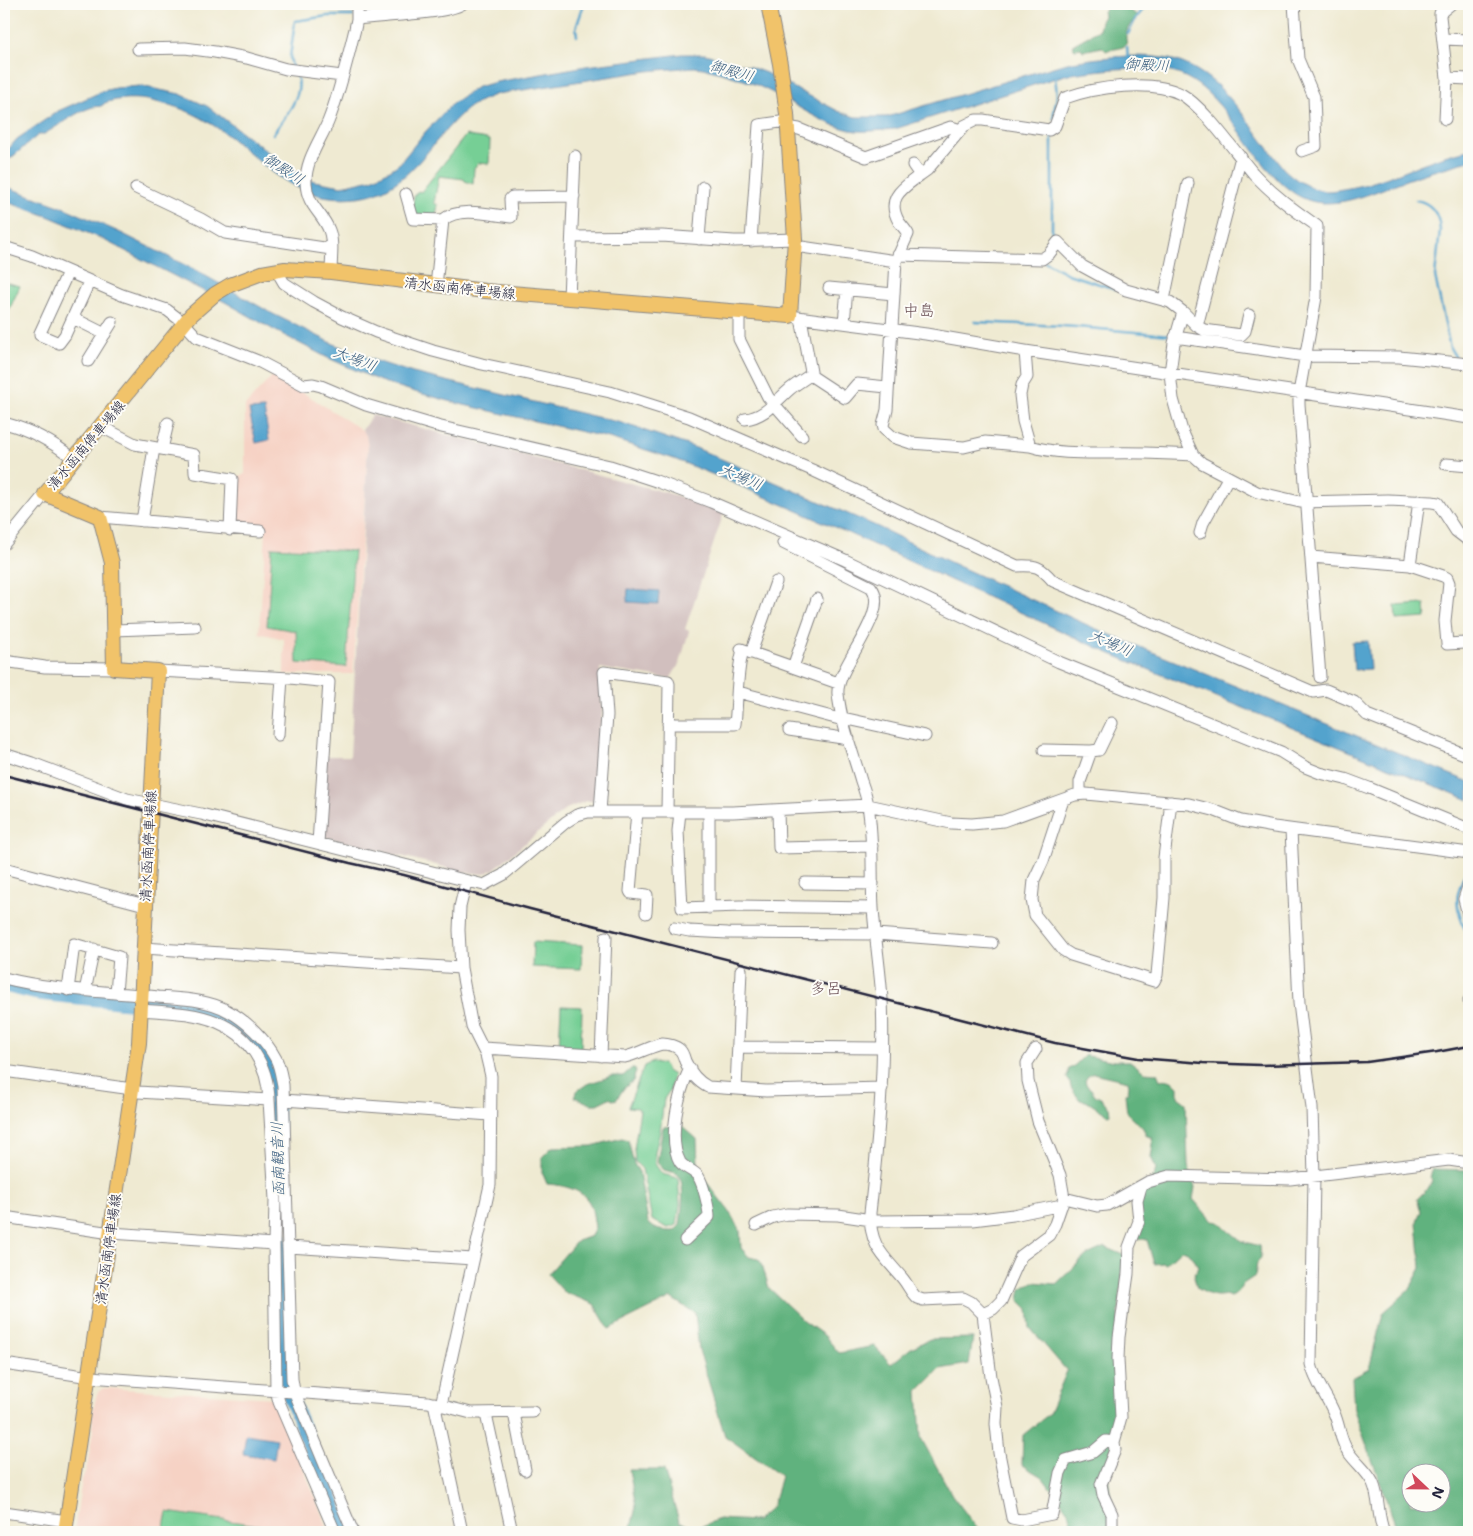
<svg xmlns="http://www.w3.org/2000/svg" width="1473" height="1536" viewBox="0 0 1473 1536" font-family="'Shantell Sans','Klee One',sans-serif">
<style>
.built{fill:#f6d2c4}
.industrial{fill:#d1bfbe}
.green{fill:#76cf95;stroke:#4c7868}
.forest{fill:#60b27e;stroke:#416a5c;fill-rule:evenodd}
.water{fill:#52a3cd;stroke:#3a6284}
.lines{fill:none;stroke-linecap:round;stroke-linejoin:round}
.stream{stroke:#52a3cd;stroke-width:2.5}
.river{stroke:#52a3cd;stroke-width:15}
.minor-casing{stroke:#888686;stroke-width:13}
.major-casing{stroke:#888686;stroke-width:16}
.minor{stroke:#fff;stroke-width:11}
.major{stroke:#f1c36a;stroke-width:14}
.rail{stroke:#22223b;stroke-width:2.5}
.labels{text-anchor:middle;stroke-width:4;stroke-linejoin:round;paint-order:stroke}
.street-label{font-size:14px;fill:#22223b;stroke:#fdfcf7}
.water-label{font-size:15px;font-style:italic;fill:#385c7d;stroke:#fdfcf7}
.quarter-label{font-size:16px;fill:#6c5157;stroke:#fdfcf7}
</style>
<rect width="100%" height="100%" fill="#fdfcf7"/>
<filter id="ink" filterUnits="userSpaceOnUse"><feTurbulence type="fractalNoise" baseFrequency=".02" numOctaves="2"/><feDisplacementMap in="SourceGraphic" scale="10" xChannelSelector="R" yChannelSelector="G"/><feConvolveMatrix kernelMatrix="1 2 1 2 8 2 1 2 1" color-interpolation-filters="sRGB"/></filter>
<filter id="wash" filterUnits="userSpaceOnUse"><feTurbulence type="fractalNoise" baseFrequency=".0096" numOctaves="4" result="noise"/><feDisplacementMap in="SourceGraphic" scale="20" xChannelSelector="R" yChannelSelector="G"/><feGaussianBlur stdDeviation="1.12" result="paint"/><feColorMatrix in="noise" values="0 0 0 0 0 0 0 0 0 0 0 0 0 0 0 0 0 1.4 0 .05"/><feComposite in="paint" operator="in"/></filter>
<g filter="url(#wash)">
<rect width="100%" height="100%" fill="#efead2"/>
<!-- built -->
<path class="built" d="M274,374L362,430L366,435L368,446L353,674H284V639L259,633L266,533L233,527L232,479L245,474V406Z
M104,1388L275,1398L329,1532H74L82,1480L87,1467L93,1430L92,1415L97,1393Z"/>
<!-- industrial -->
<path class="industrial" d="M372,415L664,492L705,504L724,512L685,629L689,631L680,663L670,679L600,668L602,711L595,801H586L566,809L494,869L484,874L464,872L322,836L326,756H350L368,446L366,435L362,430Z"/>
<!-- green -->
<path class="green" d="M466,135C474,138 482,137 490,140L489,164L478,163L474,168L473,184L465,181L464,179L439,176L434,203L438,205L435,219L414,217C413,209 411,197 418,191L421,192Z
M4,282L20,286L5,319L4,318Z
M272,547L354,551L346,667L297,663L296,631L267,626Z
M1425,604L1426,618L1396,620L1395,606Z
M533,942L582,945L581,969L532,967Z
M561,1006L582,1007L581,1049H559Z
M653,1062L663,1064L667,1071L673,1075L670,1090L664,1099L660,1132L655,1152V1164L662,1174L678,1178L680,1204L677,1225L668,1228L652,1220L642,1169L635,1162L634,1149L640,1110L637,1108L628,1107L644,1066Z
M167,1512L307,1532H163Z"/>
<!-- forest -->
<path class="forest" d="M1111,5L1116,7H1126L1138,16C1130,23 1123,33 1127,44C1121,50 1113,48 1106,51L1102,47L1083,51L1081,48L1075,49L1073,47L1074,44L1099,30L1101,21L1104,16L1103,11L1108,6Z
M1086,1054L1088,1056L1115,1061H1130L1144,1072L1157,1073L1160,1080C1167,1078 1173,1081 1178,1086V1097L1186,1103L1188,1166L1195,1187L1193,1199L1212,1221C1224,1222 1223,1227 1232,1233C1236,1237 1238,1237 1241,1241L1260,1246L1261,1259L1257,1263L1255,1276L1243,1284L1237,1294L1231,1297C1225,1294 1224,1296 1218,1296C1211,1296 1203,1292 1197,1288L1194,1276L1198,1267C1194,1259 1191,1251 1181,1250L1166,1264L1163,1263L1154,1264L1147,1240L1138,1238L1141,1198L1155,1173L1156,1168L1151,1157L1153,1145L1152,1137L1147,1136L1143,1128L1127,1113L1125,1094L1128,1092L1129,1085L1128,1081L1093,1073L1087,1077L1085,1081L1087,1086L1091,1089L1095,1095L1102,1099L1109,1108L1110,1114L1108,1115L1086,1101L1080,1100L1071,1088L1070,1082L1067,1078L1069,1069L1075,1065Z
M632,1068H634L636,1071L633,1081L624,1088L617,1099L613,1100L609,1098L597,1104H591L574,1097L577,1091L587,1084L612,1076H623Z
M681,1125L697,1139L698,1166L701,1175L729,1211L740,1231L741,1248L749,1257L758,1259L762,1264L769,1288L805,1322L825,1336L839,1353L874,1346L891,1364L911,1348L930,1339L973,1338L969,1364L940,1369L918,1391L921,1438L952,1495L980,1532H630L636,1507L629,1470H664L679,1521L695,1529L719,1519L756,1521L772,1507L781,1476L725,1436L699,1350L695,1313L671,1298L609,1329L594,1304L564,1292L548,1274L577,1241L591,1236L595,1228C594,1221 593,1211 590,1204C583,1189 562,1185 547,1184L542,1172V1157L552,1147L592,1146L622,1138L628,1140L634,1164L639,1172L648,1222C655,1231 663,1231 674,1231L680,1225C681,1213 687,1180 676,1173C673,1172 667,1171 664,1170L657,1162L663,1127Z
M1433,1169L1469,1170V1532H1398L1354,1410L1352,1378L1369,1369L1383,1313L1409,1290L1421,1268L1417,1222L1421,1211L1417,1199L1429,1187L1432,1181L1430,1177ZM1410,1474H1440V1504H1410Z
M1105,1247L1124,1255L1115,1355L1117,1409L1108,1475L1115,1532H1073L1068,1511L1042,1477L1022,1465L1023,1435L1049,1414L1067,1371L1030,1328L1028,1309L1019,1300L1021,1289L1033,1282L1056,1284L1087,1255Z"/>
<!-- water -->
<path class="water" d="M682,54H705L748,66L766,73L838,111L855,117H887L1063,64C1093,57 1148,52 1177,61C1195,67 1212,79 1225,93C1246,116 1264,143 1283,168C1295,180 1309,189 1326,191C1334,191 1342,189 1349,188C1391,181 1427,157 1469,150V161C1452,166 1435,170 1418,176C1388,185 1356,204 1323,203C1261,200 1236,91 1175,73C1142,64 1098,70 1065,75L895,129C882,130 869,132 856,131C823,126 795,103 765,89C745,79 724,74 703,68L694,67L647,71L497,94C487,98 476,102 467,109C430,140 410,192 357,197C284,205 258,150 203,119C189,111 175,106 160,103C144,98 124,97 108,102C101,104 108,102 101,106C98,107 94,106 90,108C74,113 59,126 44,134L38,135L4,164V154L17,139L58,111L103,91L115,88L140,86L180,94L207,106L292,170L314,181L342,186L372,179L390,170L399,164L426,131L453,103L477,87L496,82L586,66Z
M4,186L65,208L121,233L197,271L273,314L336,345L376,361L413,373L622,423L696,448L876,526L954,564L1094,628L1469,782V800L1111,654L839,529L724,479L674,459L609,438L464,405L415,392L380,381L326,357L274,330L225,302L102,239L50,217L4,201Z
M264,409L269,440L256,443L249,410Z
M628,589L659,591L658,604L627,602Z
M1368,641L1370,669L1354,670L1352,642Z
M246,1434L277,1439L274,1459L243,1454Z"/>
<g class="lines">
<!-- stream -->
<path class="stream" d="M1219,4L1220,6
M1128,34L1135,20L1147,4
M577,36L576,28L584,4
M1127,47L1128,60
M292,67L290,57L295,21L328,16H353
M1053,118L1057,95L1055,76
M1052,133V236L1054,242
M273,134C282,121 308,91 295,74
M1416,200C1432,203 1439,215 1440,230L1435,276L1450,348L1456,358
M1044,261L1068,274L1115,289
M975,322L1064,326L1171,335
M1468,859C1468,870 1462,879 1459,890C1454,905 1462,924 1469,937"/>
<!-- river -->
<path class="river" d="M4,985L37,993L198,1009C213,1014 228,1019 241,1028C281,1055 276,1108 277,1150
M279,1236L285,1384L345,1532"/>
</g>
</g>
<g filter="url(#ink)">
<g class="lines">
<defs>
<path id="minor" d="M357,4V19
M1294,4L1298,59L1314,97L1316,146L1302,151
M1443,39L1469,40
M138,49L185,48L215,52L247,58L286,69L342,76
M1447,78L1469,79
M1445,119L1447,78L1440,16V13L1451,4
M787,127L799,129L866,157L951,127L961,130
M1241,157L1197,326L1183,312L1174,343L1170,373L1173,399L1182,431L1193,455L1202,463L1257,492L1300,502L1388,500L1432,502L1438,503L1456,531L1469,541
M913,165L920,175C903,188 885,198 899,222C902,226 906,230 908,234L896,261L887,410L883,425L884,429L893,437L911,443L964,447L985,442L1030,446
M920,175L927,170L964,126L976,120H983L1049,130L1055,126L1065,98C1095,87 1152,79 1181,94C1204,107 1235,152 1253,173C1272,194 1294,210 1317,226L1316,297L1299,393V404L1320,677
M136,188L201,219L225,233L331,249
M406,194L413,219L443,220C459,206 492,215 511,217L510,199L512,197L574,196
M572,237L662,236L734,241L795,239
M699,239L703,187
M751,241L759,125L787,121
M795,246L896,261
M4,247L32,256L122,295L167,310L184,323L197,337L258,361L304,385L313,384L321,386L366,405L437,426L610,466L656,481L711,502L845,560L1059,662L1281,752L1305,767L1320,773L1345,779L1369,788L1469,829
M898,255L1042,259L1049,254L1058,242L1082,266L1126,290L1170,302L1183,312
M277,271L284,283L314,302L342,317L376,332L433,351L482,364L610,392L689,417L812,470L1017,566C1036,565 1040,566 1053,581L1313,692L1326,690L1354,702L1367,715L1469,756
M68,272L40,333V335L59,343L65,335L89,282
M331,272C331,259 334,243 329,230C322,212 307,206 306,183C305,161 320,141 328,122C340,92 347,60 355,29L357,19C379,16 446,14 462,4
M436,286L443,220
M829,288L894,294
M569,298L575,156
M1164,300L1188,183
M739,313V339L768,397L802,436
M790,316L926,334L1025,351L1469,418
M73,318L105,334
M801,318L811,372L810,375L845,398L857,384L887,387
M844,323L847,289
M1197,326L1204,330L1241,335L1245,331L1249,315
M1175,337L1305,356L1399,357L1469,364
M1025,351L1027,377L1022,385L1020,395L1023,421L1030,446C1057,454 1083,453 1111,453C1138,452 1165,454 1193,455
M88,361L112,322
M745,419C765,417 776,401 790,389C796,384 803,380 810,375
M4,423C31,430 52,441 74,459
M102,427L135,444L194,455L195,473L232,479L230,530
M162,449L168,423
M1446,464L1469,466
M100,517L260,531
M142,521L154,448
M1200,533L1203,523L1228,478
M783,543L871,587C892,612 835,667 838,694C841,723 853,753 861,781C864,789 867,798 868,806C874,840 871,875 873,908C875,938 880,968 882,999C885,1070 878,1142 870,1213C870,1247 883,1255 903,1279C908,1285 911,1293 917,1298L923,1300L963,1298L971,1302L983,1314L991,1377L997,1407L996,1424L999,1453L1012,1518L1022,1520L1052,1514L1060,1473L1066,1460L1093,1452L1106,1441L1114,1442
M4,544L45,494
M1311,557L1410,565L1443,576L1447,578L1449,583L1445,621L1447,644L1464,643L1469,641
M1410,565L1419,501
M114,630L195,627
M741,649L838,683
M751,653L776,582
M4,661L45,667L114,668
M793,667L817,599
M158,671L290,678L329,682L318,843
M738,692L843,720
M843,718L925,736
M668,724H735C738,699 736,674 743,650
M789,730L849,739
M278,735L282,678
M1044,750L1091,751
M4,754L32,763L127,799L201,814L484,885L503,875L566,822L577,815L588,812H733L868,805L951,823L972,824L1003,821L1075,795L1086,794L1189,804L1213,810L1241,821L1274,827L1469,853
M1080,794V782L1091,751L1099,750L1112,723
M1063,800L1043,861L1034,880L1032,900L1035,915L1063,950L1071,955L1154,981L1157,975L1164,898V858L1171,802
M778,810L779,848L872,846
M600,812L607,715L604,672L668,681L669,684L667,812
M637,812L630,891L631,893L647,895L646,913
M680,812L678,831L682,908L740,906L873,908
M1291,830L1299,1003L1312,1108L1314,1176L1311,1364C1315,1382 1327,1396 1334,1413C1340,1426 1340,1442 1349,1453C1357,1464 1367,1471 1373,1483C1380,1499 1377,1516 1384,1532
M4,868L145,905
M805,883L873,884
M1469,884L1464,899L1469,918
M709,908V812
M674,928L689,931L728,933L876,934L992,943
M143,948L461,968
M4,978C55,991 106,991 158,997C181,999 207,999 228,1011C247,1021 266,1040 276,1059C280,1067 281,1076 283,1085L292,1379L294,1391L353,1532
M68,990L74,944L119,957L116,993
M85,991L94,949
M1469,1000V1002
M141,1010C165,1012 194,1012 217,1022C249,1035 268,1065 269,1100
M739,1047L882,1048
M483,1048L625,1057C638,1054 651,1046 662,1044C668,1044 676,1046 680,1050C683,1053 684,1058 685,1061C690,1072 698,1082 708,1087L766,1091L882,1088
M601,1056L606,937
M4,1071L132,1089L138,1092L269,1100L275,1200L274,1244L111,1233L4,1217
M736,1089L741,970
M284,1100L490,1115
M1064,1198L1097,1206L1107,1205L1148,1182L1169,1176L1290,1179L1449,1160L1469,1163
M756,1225L773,1217L787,1214L838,1215L878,1221L973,1220L1013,1215L1062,1205
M685,1240L709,1217C709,1208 703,1183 698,1176C693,1170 684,1168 680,1162C667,1139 679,1091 690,1068
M274,1244L276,1390L279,1402L335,1532
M289,1247L473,1259
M983,1314L993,1309L1001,1301L1021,1256L1049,1235L1055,1224L1064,1198L1060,1175L1038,1121L1028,1081L1027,1063L1036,1049
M4,1364L90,1377L428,1402L471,1413L533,1412
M434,1403L462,1532
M441,1405L490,1185L491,1076L486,1055L472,1027L461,968L459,930L460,907L466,882
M514,1413L525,1470
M486,1414L512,1532
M4,1512L67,1521
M521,1532H523
M1112,1532V1514L1103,1495L1101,1484L1115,1450L1114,1442L1121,1417L1118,1359L1119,1337L1128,1274L1129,1247L1139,1221L1137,1201L1141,1187"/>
<path id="major" d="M65,1532L139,1043L158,671L114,668L112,563L100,517L45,494L191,315L215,294L230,285L262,273L285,269L331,272L485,291L790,316L795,239L787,114L780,64L768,4"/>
</defs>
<!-- minor casing -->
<use href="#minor" class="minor-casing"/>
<!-- major casing -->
<use href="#major" class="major-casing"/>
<!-- minor -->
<use href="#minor" class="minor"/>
<!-- major -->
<use href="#major" class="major"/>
<!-- rail -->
<path class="rail" d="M4,775L350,863L404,875L530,909L1055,1043L1138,1058L1203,1063L1260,1065L1367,1062L1437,1052L1469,1046"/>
</g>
</g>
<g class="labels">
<!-- street labels -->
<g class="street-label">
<text transform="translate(460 288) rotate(6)" y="5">清水函南停車場線</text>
<text transform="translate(86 445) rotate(-50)" y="5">清水函南停車場線</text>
<text transform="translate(148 846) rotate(-87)" y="5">清水函南停車場線</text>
<text transform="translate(108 1249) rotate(-82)" y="5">清水函南停車場線</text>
</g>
<!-- water labels -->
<g class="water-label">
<text transform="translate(1147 65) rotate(3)" y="5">御殿川</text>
<text transform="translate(732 71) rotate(16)" y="5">御殿川</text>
<text transform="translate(284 169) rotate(33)" y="5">御殿川</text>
<text transform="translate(355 359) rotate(21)" y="5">大場川</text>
<text transform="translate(741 477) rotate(23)" y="5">大場川</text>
<text transform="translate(1111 643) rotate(23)" y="5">大場川</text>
<text transform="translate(278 1159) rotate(-92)" y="5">函南観音川</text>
</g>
<!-- quarter labels -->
<g class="quarter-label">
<text x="919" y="316">中島</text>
<text x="826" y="994">多呂</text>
</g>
</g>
<!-- margin -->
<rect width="1473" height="1536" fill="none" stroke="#fdfcf7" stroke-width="20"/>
<!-- north arrow -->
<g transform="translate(1426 1488) rotate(112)"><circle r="24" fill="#fdfcf7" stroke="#a5a5ac"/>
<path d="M0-4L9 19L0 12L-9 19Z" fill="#d1495b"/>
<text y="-8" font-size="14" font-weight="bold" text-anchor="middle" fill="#22223b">N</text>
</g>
</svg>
